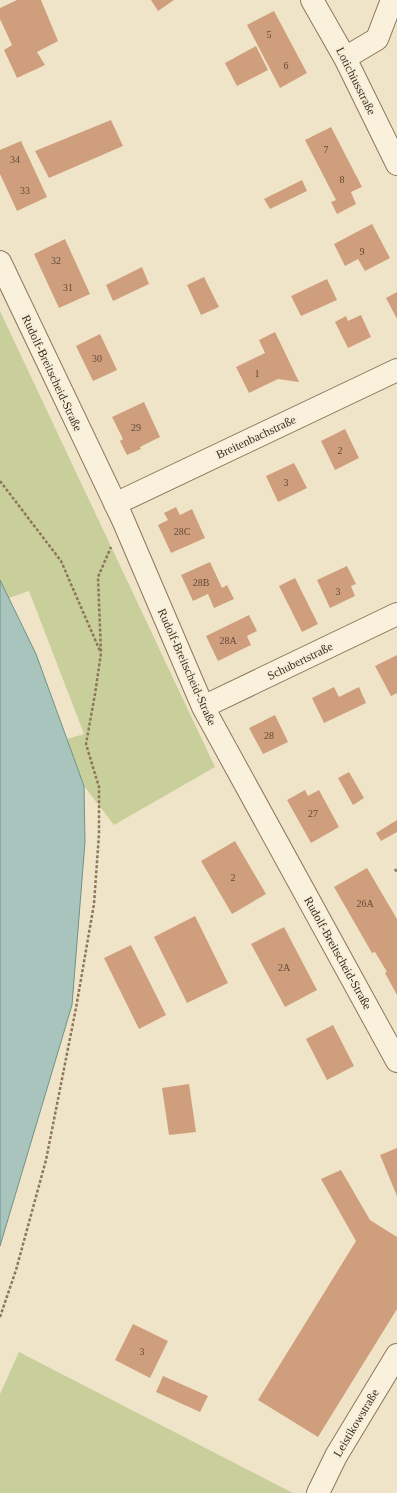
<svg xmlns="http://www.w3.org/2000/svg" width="397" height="1493" viewBox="0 0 397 1493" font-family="'Times New Roman',serif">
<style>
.green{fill:#c9cf9b}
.water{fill:#a9c4bc;stroke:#6f938a}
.building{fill:#cf9f7d}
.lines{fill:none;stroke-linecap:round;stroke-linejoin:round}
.minor-casing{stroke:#8d765c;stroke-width:24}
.path{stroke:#8d765c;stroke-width:2.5;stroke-dasharray:3 2;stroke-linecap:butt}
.minor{stroke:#faf1dc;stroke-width:22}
.labels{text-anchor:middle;stroke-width:4;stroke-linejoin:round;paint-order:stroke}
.number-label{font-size:10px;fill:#624a37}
.street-label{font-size:12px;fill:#3d2e20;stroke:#f7eed8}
</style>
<rect width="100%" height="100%" fill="#f0e4c8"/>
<!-- green -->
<path class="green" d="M0,311L215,767L114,825L84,786L67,739L84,734L29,591L9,598L0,580Z
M19,1352L293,1493H0V1394Z"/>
<!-- water -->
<path class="water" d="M0,580L36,654L84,786L85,842L72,1005L0,1246Z"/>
<!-- building -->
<path class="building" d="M17,0H41L58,41L37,52L45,65L17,78L4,50L12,45L0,19V8Z
M151,0H174L158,11Z
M274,11L307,73L280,88L247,25Z
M256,46L268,70L237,86L225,63Z
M111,120L123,146L49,178L35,151Z
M331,127L362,187L351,192L356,204L337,214L331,202L336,200L305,140Z
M21,141L47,197L17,211L0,174V150Z
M302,180L307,191L270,209L264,199Z
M372,224L390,258L365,271L358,259L345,266L334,244Z
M65,239L90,294L59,308L34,254Z
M142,267L149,284L113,301L106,285Z
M204,277L219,307L201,315L187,285Z
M327,279L337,300L301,316L291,296Z
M397,292V319L386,298Z
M361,315L371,337L348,348L335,322L346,316L348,321Z
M275,332L299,382L278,379L249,393L236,367L265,353L259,340Z
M100,334L117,370L93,381L76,346Z
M144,402L160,437L140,447L141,449L127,455L120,441L123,439L112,417Z
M345,429L359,458L335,470L321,441Z
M294,463L307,488L278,502L266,476Z
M176,507L180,515L192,509L205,538L171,553L158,525L168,520L164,513Z
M210,562L222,588L227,585L234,599L214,608L208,594L193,601L181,575Z
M347,566L356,584L351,586L355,596L330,608L317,580Z
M295,578L318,624L302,632L279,586Z
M249,615L257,631L247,636L251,645L218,661L206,636Z
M397,655V693L391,696L375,666Z
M334,687L339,697L359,687L366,703L324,723L312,698Z
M275,715L288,742L263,754L249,728Z
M349,772L364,798L353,805L338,778Z
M305,790L308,796L319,790L339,827L311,843L287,800Z
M397,820V832L381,841L376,833Z
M235,841L266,894L232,914L201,861Z
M367,868L397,919V995L385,973L387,972L375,952L372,953L334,887Z
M195,916L228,983L187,1003L154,937Z
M284,927L317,990L285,1007L251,944Z
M131,945L166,1015L139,1029L104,958Z
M333,1025L354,1066L327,1080L306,1039Z
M189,1084L196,1132L169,1135L162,1088Z
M397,1148V1196L380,1155Z
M341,1170L370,1220L397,1237V1309L318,1437L258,1400L356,1241L321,1179Z
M133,1324L168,1341L150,1378L115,1360Z
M163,1376L208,1396L200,1412L156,1392Z"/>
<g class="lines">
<defs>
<path id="minor" d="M312,0L345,58L397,164
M345,58L377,39L392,0
M0,262L123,520L203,707L397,1061
M115,504L397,370
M203,707L397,614
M318,1493L336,1456L397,1355"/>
</defs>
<!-- minor casing -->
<use href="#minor" class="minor-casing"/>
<!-- path -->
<path class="path" d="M0,481L61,561L100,651
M395,869L397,872
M0,1317L16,1270L46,1160L76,1008L94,904L99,834V787L86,744L95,694L101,653L98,577L111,547"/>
<!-- minor -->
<use href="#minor" class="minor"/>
</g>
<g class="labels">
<!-- number labels -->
<g class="number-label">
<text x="269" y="38">5</text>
<text x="286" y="69">6</text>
<text x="326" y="153">7</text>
<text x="15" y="163">34</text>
<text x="342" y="183">8</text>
<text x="25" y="194">33</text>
<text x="362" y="255">9</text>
<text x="56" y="264">32</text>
<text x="68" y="291">31</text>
<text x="97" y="362">30</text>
<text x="257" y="377">1</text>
<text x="136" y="431">29</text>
<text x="340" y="454">2</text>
<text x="286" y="486">3</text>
<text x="182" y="535">28C</text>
<text x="201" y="586">28B</text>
<text x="338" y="595">3</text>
<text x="228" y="644">28A</text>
<text x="269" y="739">28</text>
<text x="313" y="817">27</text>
<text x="233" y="881">2</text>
<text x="365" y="907">26A</text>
<text x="284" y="971">2A</text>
<text x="142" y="1355">3</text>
</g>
<!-- street labels -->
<g class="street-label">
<text transform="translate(356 81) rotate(63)" y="4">Lotichiusstraße</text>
<text transform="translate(52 373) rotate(65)" y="4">Rudolf-Breitscheid-Straße</text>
<text transform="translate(256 437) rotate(-25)" y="4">Breitenbachstraße</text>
<text transform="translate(300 661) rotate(-26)" y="4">Schubertstraße</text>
<text transform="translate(187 667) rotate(66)" y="4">Rudolf-Breitscheid-Straße</text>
<text transform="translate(338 953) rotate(61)" y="4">Rudolf-Breitscheid-Straße</text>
<text transform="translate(356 1423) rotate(-59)" y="4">Leistikowstraße</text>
</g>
</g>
</svg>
